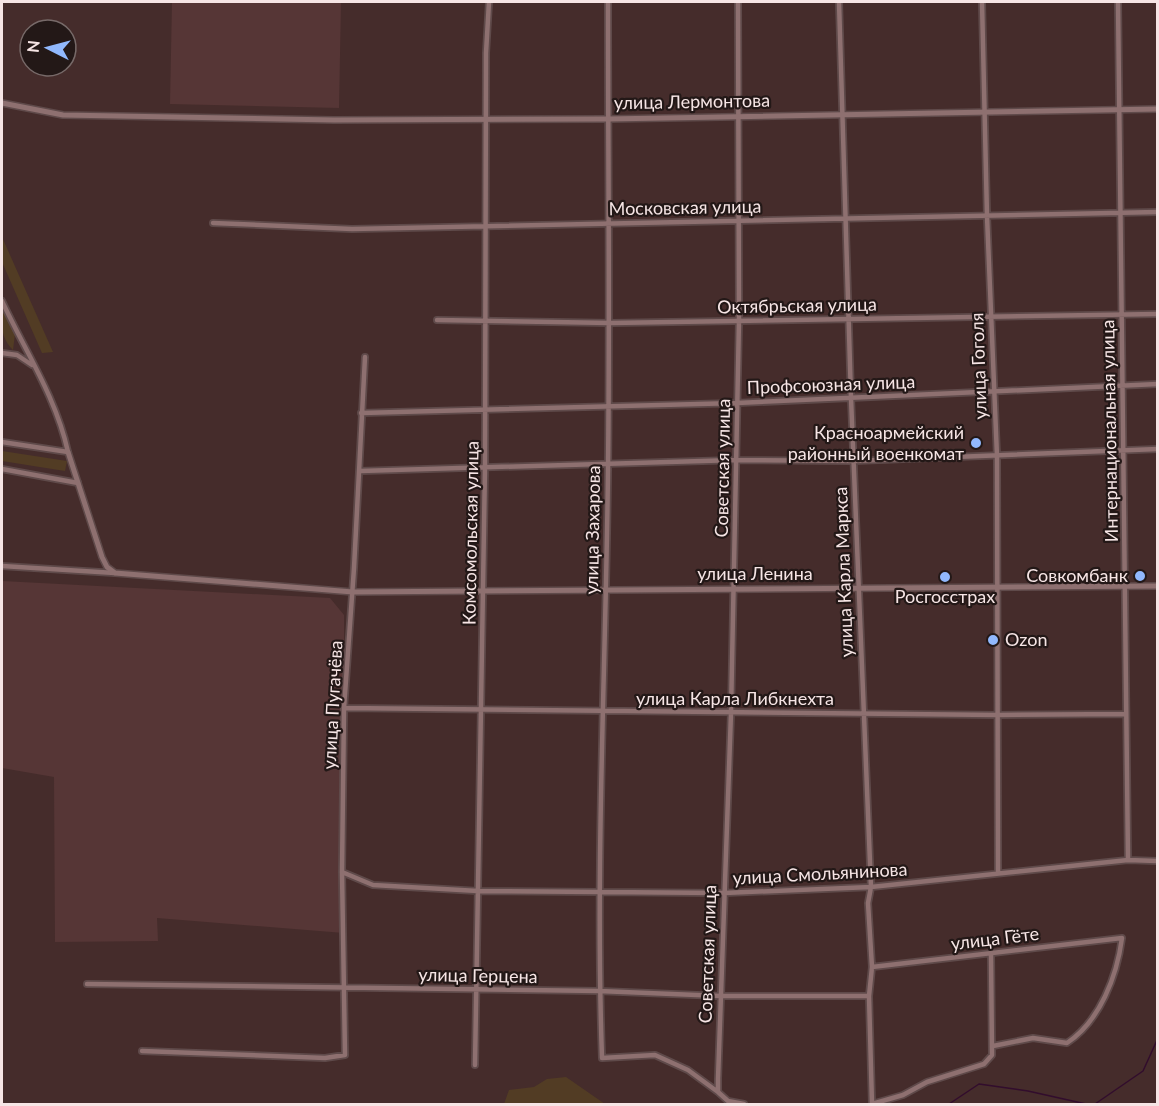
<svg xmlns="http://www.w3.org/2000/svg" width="1159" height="1106" viewBox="0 0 1159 1106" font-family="Lato,sans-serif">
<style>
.built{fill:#563636}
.green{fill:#523c24}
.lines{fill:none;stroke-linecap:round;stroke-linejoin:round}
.stream{stroke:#320d2d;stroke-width:1.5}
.minor-casing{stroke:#5f4a4a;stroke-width:8}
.tertiary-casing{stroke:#5f4a4a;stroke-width:8}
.minor{stroke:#8e7070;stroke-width:4.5}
.tertiary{stroke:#8e7070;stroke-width:5}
.poi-dot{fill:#91b8fd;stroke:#231817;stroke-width:2}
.labels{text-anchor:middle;stroke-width:4.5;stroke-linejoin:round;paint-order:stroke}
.street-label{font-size:18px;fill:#f6e5e5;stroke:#231817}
.poi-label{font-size:18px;fill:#f6e5e5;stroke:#231817;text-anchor:end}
</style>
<rect width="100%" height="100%" fill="#452c2b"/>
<!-- built -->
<path class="built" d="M172,2H341L339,108L170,104Z
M2,581L330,598L344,615V933L157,918L158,941L55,942L54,777L2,768Z"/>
<!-- green -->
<path class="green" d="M2,237L53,352L42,353L2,262Z
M2,306L15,334L13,350C0,337 1,323 2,306Z
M2,451L67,461L65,471L2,461Z
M566,1077L605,1104H504L509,1090L534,1087L547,1079Z"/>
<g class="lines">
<!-- stream -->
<path class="stream" d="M949,1104L979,1084L1028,1091L1086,1104
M1095,1104L1143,1071L1158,1038"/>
<defs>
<path id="minor" d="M608,2C608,157 610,313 608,469C606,665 595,862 602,1058L655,1055L688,1070L718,1092
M738,2L739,320L731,713L718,1079V1092L728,1101L744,1104
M839,2L851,398L871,887L868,903L872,967L869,996L872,1104
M982,2L987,216L997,456L998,873
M1118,2L1128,860
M213,223L352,229L1158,212
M2,301C25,351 56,397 68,452L2,442
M437,320L611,323L1158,314
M2,353L17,355L32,365
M361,413L737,403L1158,384
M2,469L78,483
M360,471L736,460L853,461L1158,449
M2,566L115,573
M344,708L998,715L1126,714
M342,872L373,885L478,891L724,893L871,887L1128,860L1157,861
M872,967L1122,938C1117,976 1100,1021 1067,1043L1033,1038L993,1046
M87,984L599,991L721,996H869
M142,1051L325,1058L345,1055L342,872L344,708L354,568L365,357
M475,1065L485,467L486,53L489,2
M872,1104L903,1095L927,1082L984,1064L992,1055L991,953"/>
<path id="tertiary" d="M2,103L63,115L334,120L608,119L1158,109
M68,452L102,557L107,567L115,573L353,592L1158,586"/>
</defs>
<!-- minor casing -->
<use href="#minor" class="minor-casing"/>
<!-- tertiary casing -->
<use href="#tertiary" class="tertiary-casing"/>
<!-- minor -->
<use href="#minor" class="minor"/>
<!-- tertiary -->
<use href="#tertiary" class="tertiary"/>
</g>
<!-- markers -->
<g class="poi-dot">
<circle cx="976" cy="443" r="6"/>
<circle cx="1140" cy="576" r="6"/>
<circle cx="945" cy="577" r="6"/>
<circle cx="993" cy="640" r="6"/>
</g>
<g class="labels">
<!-- street labels -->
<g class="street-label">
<text transform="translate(692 102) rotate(-1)" y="6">улица Лермонтова</text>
<text transform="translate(685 208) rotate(-1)" y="6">Московская улица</text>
<text transform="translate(797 306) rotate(-1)" y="6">Октябрьская улица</text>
<text transform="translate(979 366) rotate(-92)" y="6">улица Гоголя</text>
<text transform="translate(831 385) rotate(-2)" y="6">Профсоюзная улица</text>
<text transform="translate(1110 431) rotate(-91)" y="6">Интернациональная улица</text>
<text transform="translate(723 468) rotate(-89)" y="6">Советская улица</text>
<text transform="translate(593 530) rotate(-89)" y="6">улица Захарова</text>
<text transform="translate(471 533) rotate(-89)" y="6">Комсомольская улица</text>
<text transform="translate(844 572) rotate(-92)" y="6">улица Карла Маркса</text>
<text x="755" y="580">улица Ленина</text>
<text x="735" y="705">улица Карла Либкнехта</text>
<text transform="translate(333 705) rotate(-87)" y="6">улица Пугачёва</text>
<text transform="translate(820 874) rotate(-3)" y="6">улица Смольянинова</text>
<text transform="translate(995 939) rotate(-7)" y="6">улица Гёте</text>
<text transform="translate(708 954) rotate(-88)" y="6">Советская улица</text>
<text transform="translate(478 976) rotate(1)" y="6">улица Герцена</text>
</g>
<!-- poi labels -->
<g class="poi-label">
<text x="964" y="439">Красноармейский<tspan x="964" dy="21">районный военкомат</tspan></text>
<text x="1128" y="582">Совкомбанк</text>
<text x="945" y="603" text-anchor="middle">Росгосстрах</text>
<text x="1005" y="646" text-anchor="start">Ozon</text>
</g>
</g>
<!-- border -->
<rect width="1159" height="1106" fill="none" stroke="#f6e5e5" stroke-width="6"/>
<!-- north arrow -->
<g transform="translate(48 48) rotate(276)"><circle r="28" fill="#231817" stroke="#776a69" stroke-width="1.5"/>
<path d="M0-4.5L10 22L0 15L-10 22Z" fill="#91b8fd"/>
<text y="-9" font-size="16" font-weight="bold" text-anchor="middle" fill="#f6e5e5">N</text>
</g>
</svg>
